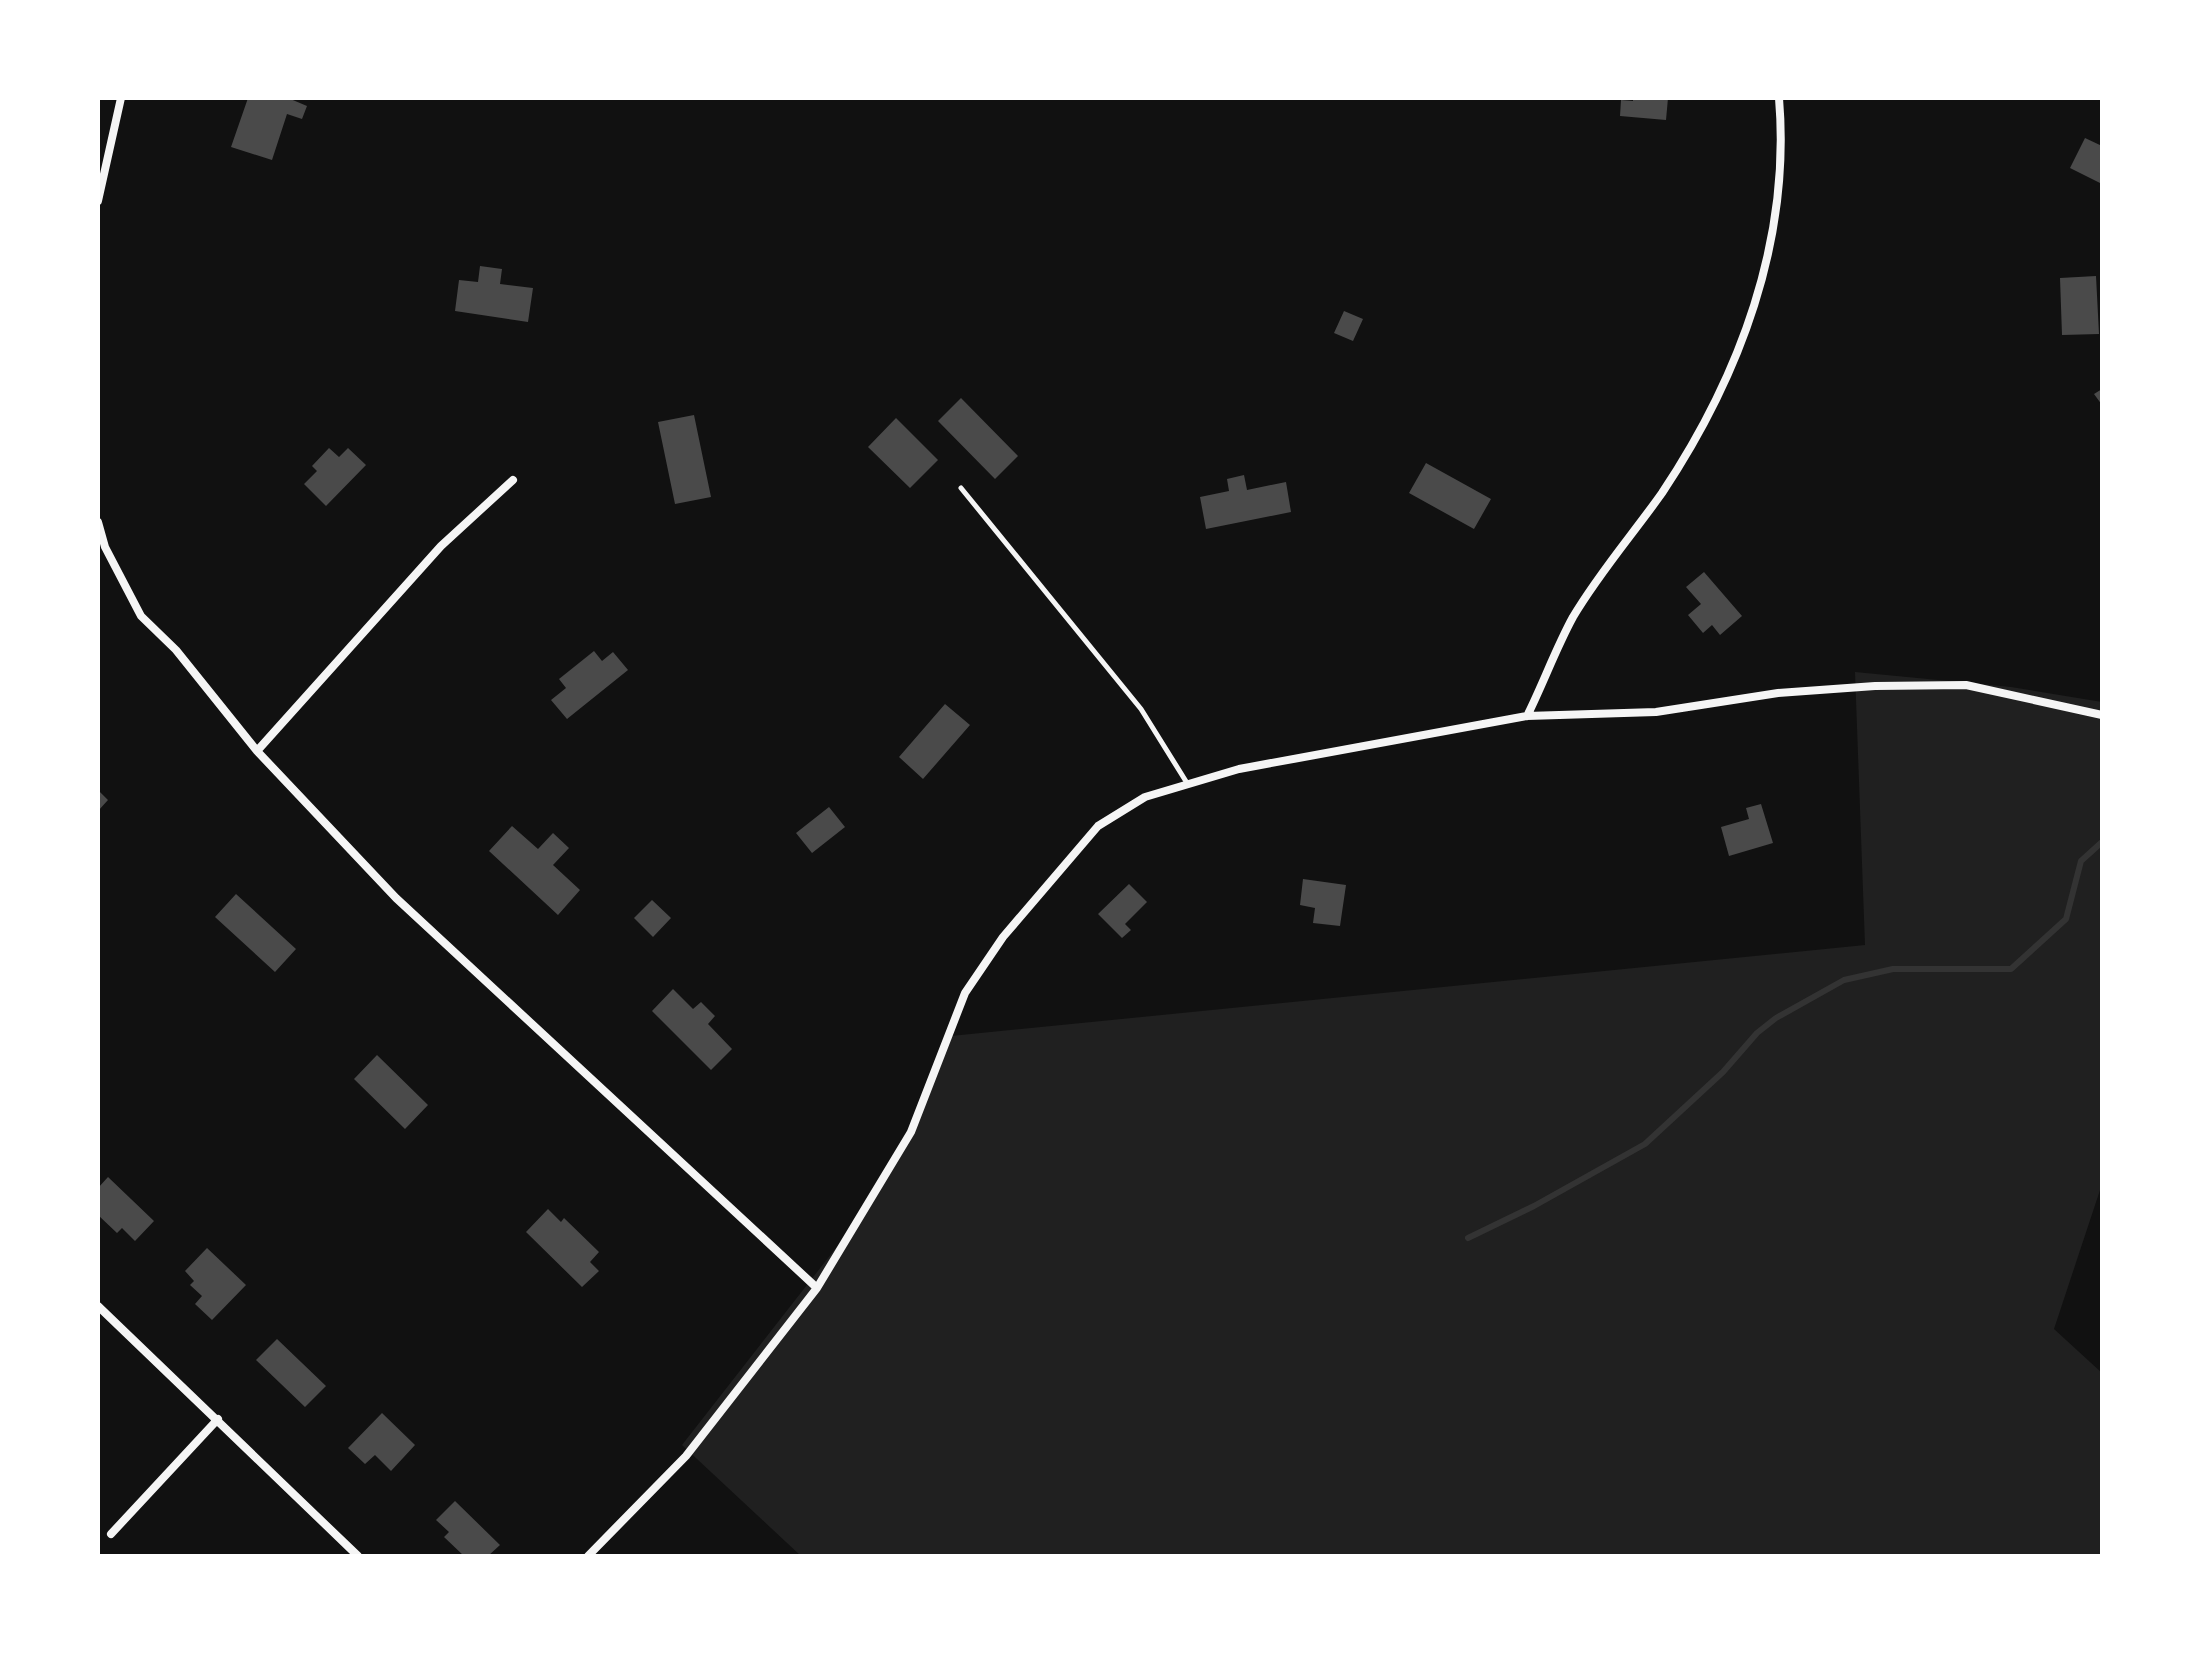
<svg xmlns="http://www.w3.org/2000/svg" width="2200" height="1654" viewBox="0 0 2200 1654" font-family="Rubik,sans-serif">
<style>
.green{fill:#202020}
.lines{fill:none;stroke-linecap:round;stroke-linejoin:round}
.stream{stroke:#333;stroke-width:6}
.building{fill:#4a4a4a}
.service{stroke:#f5f5f5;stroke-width:5}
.minor{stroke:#f5f5f5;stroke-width:8}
</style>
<rect width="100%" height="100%" fill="#111"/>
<!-- green -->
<path class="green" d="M1855,672L2011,687L2102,702V1184L2054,1329L2102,1373V1556H801L682,1445L878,1194L951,1036L1865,945Z"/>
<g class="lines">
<!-- stream -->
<path class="stream" d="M1468,1238L1534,1206L1645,1144L1723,1072L1757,1033L1776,1018L1844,980L1893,969H2011L2066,919L2081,861L2102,842"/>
</g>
<!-- building -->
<path class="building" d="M248,98H288L307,106L302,119L287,114L272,160L231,147Z
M1633,98H1668L1666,120L1620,116L1621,100L1633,101Z
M2085,138L2102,146V184L2070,168Z
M480,266L502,269L500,284L533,288L528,322L455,311L459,280L478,282Z
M2096,276L2099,334L2062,335L2060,278Z
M1344,311L1363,319L1353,341L1334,333Z
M2102,389V405L2094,394Z
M961,398L1018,456L995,479L938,421Z
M694,415L711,497L675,504L658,422Z
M896,418L938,460L910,488L868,447Z
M329,448L339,457L348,448L366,465L326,506L304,484L317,471L312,466Z
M1426,463L1491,499L1474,529L1409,493Z
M1244,475L1247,490L1286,482L1291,512L1206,529L1200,497L1229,491L1227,479Z
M1704,572L1742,616L1720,635L1712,625L1703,633L1688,615L1701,604L1686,587Z
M594,651L602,661L613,652L628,670L567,719L551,700L566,688L559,679Z
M945,704L970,725L923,779L899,757Z
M98,790L108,800L98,811Z
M1761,804L1773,843L1729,856L1721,827L1749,819L1746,808Z
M829,807L845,827L812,853L796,833Z
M512,826L538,849L553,833L569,848L553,865L580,890L558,915L489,851Z
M1303,879L1346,885L1340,926L1313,923L1315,908L1300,905Z
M1129,884L1147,902L1125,924L1131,930L1122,938L1098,914Z
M236,894L296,949L275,972L215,917Z
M652,900L671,918L653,937L634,918Z
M673,989L693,1009L701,1002L715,1016L708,1024L732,1049L711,1070L652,1011Z
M377,1055L428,1105L405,1129L354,1079Z
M108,1177L154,1221L135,1241L122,1228L117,1233L98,1215V1188Z
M548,1209L561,1222L564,1218L599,1252L590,1262L599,1271L582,1287L526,1232Z
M207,1248L246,1285L212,1320L195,1304L202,1296L190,1285L194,1281L185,1271Z
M277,1339L326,1386L305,1407L256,1360Z
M382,1413L415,1445L391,1471L375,1455L365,1464L348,1448Z
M455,1501L500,1545L488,1556H464L444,1537L449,1532L436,1520Z"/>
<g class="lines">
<!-- service -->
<path class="service" d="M961,488L1141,709L1187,783"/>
<!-- minor -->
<path class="minor" d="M98,201L121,98
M98,522L105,547L141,616L176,650L257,751L396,898L817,1288
M1527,716C1543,684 1556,648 1573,617C1599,573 1633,534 1662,493C1740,376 1791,240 1779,98
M257,751L441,546L513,480
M98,1306L358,1556
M111,1534L218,1419
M588,1556L686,1456L817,1288L911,1132L965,993L1003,937L1098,826L1145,797L1239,769L1527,716L1656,712L1778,693L1875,686L1966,685L2102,715"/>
</g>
<!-- border -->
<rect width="2200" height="1654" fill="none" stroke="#ffffff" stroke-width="200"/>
</svg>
